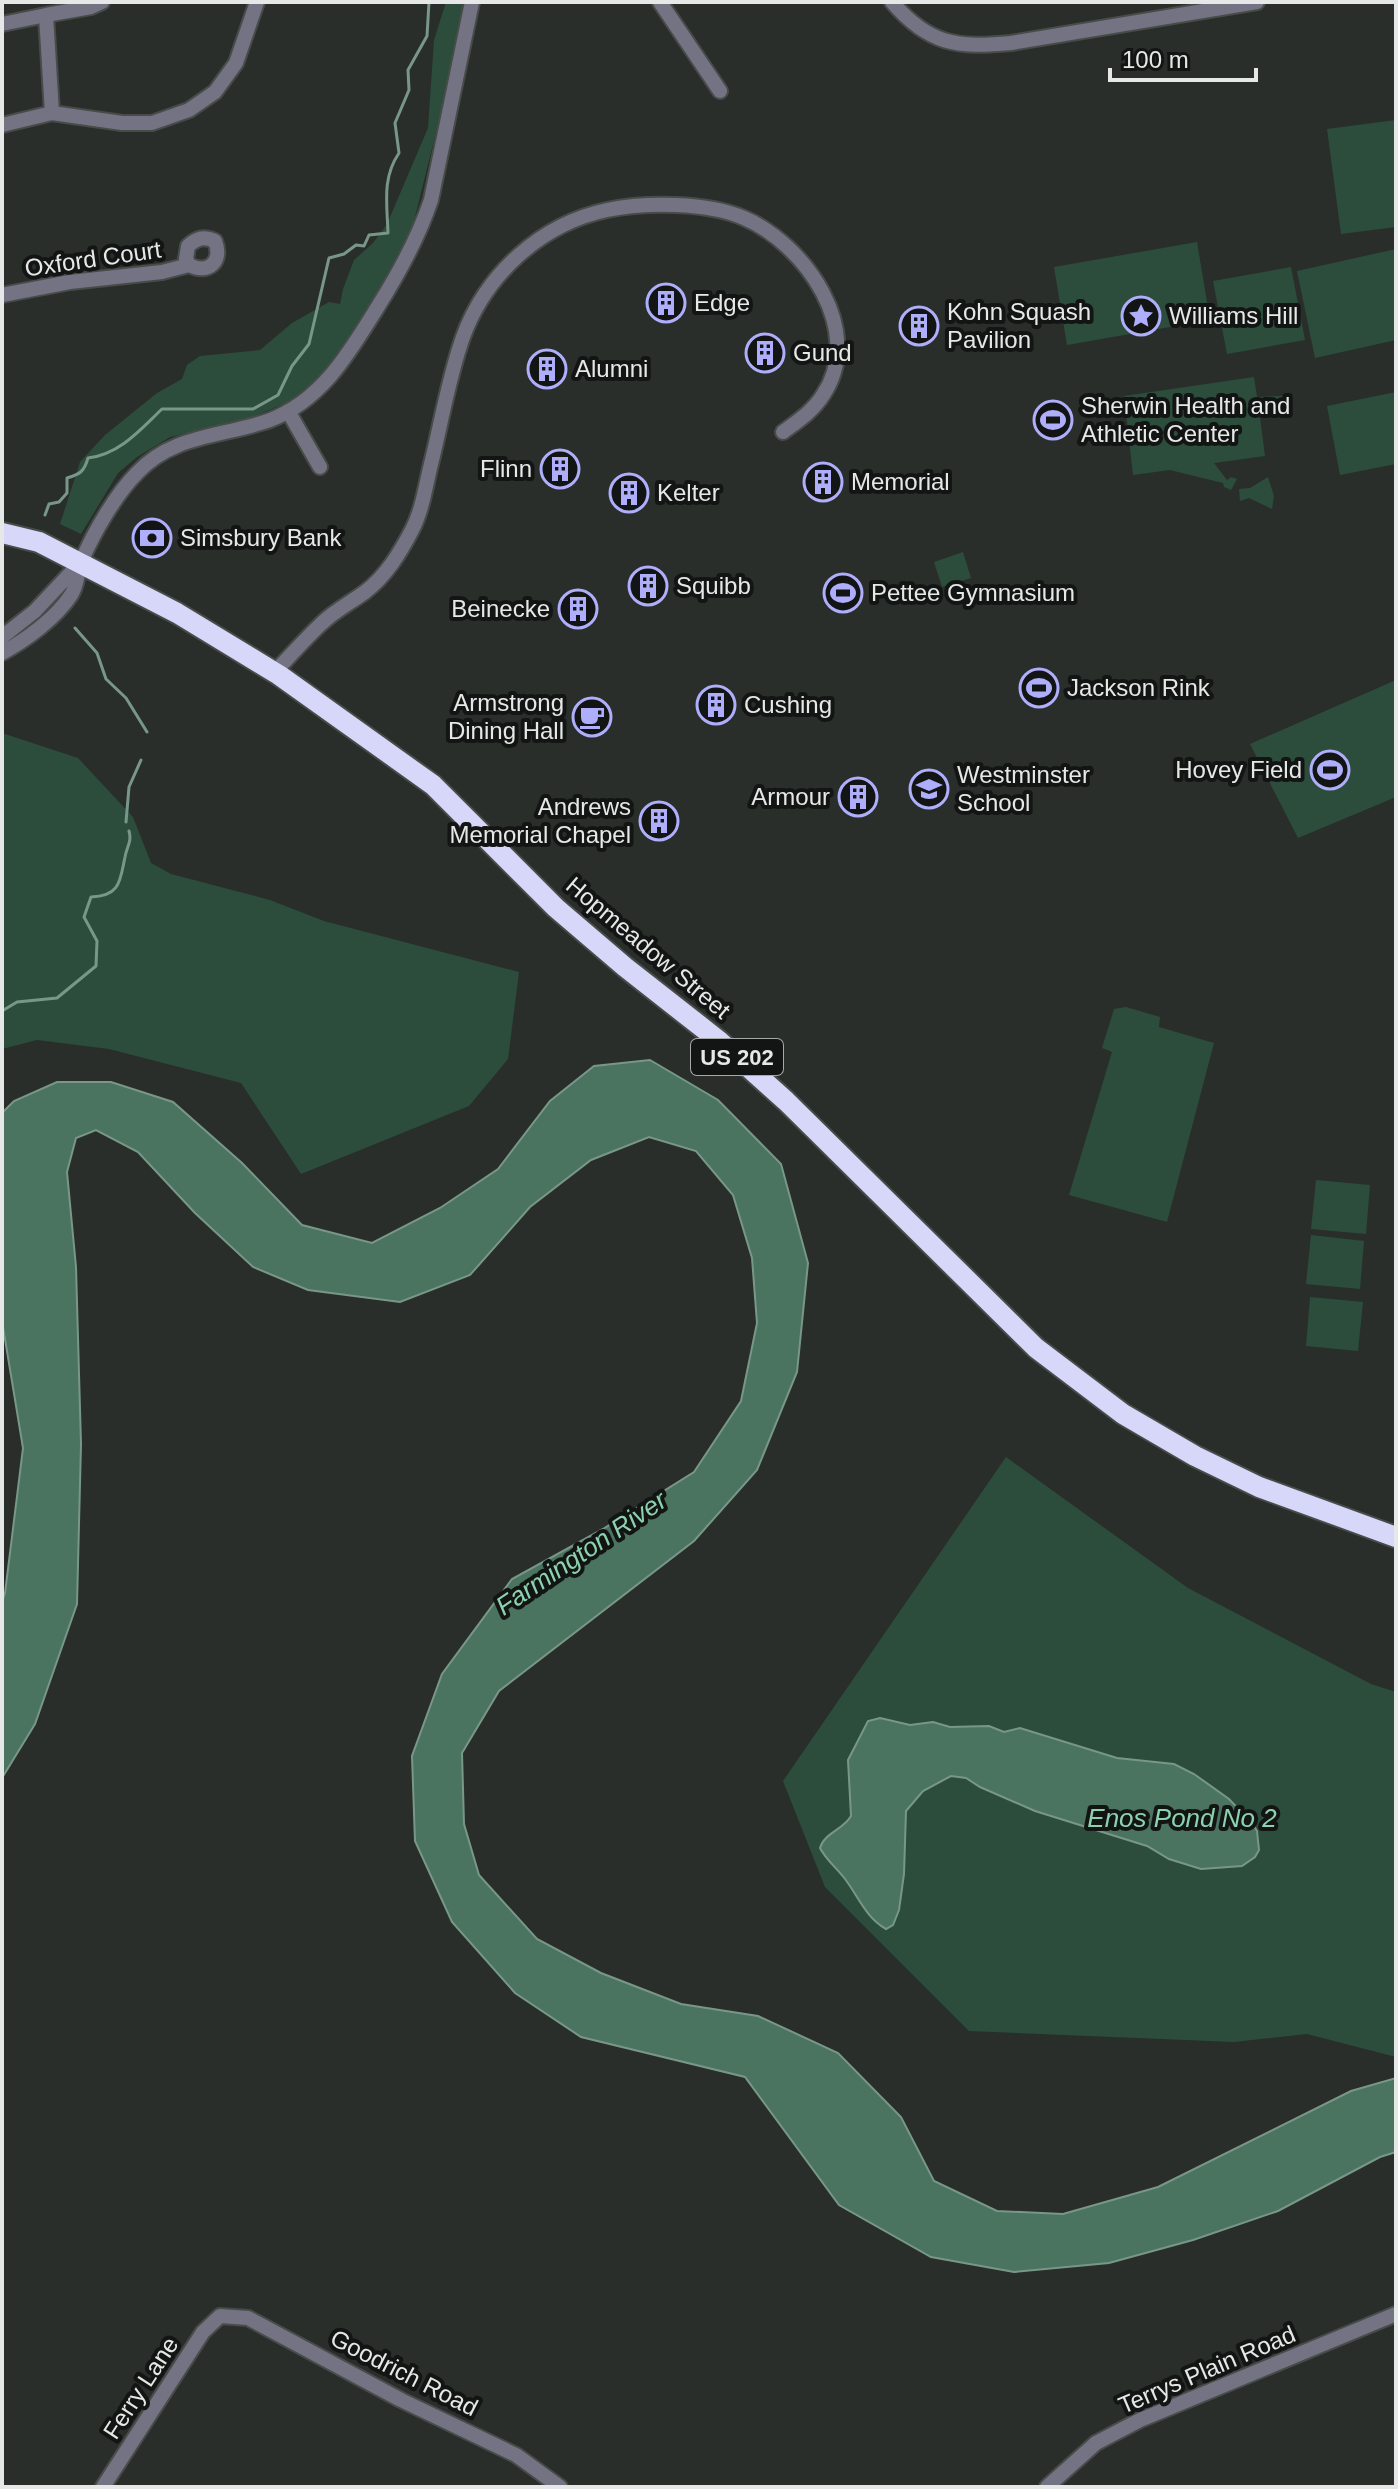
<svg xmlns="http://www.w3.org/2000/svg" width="1398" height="2489" viewBox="0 0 1398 2489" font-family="Arial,sans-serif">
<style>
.green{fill:#2c4d3c}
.water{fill:#4a745f;stroke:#799788;stroke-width:2}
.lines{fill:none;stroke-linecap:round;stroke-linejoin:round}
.stream{stroke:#799788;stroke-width:3}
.minor-casing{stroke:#474c49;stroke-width:18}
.highway-casing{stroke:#474c49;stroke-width:24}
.minor{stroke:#737384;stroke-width:14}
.highway{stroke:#d6d7f9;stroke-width:20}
.labels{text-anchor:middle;stroke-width:8;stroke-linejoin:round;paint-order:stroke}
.shield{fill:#131514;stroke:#a7a9a8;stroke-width:2}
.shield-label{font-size:22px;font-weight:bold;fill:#e6e8e7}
.street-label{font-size:24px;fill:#e6e8e7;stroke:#131514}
.poi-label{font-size:24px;fill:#e6e8e7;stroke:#131514;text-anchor:start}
.water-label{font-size:26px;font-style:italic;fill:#8bd2ae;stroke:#131514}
</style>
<rect width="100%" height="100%" fill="#292e2b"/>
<!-- green -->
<path class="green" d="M446,2H464L440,116L412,229L354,335L339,356L309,387L289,402L244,420L170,437L137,457L118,473L81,534L60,524L80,462L105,435L157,393L182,379L187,365L200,356L260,350L292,323L329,302L340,304L343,289L354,260L373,243L387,224L428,128L434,40Z
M1396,120V227L1341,234L1327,129Z
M1197,242L1210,320L1067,345L1054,267Z
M1396,249V340L1315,358L1297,271Z
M1291,267L1305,340L1227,354L1213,281Z
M1254,377L1257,397L1282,396L1283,401L1259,410L1265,456L1214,463L1227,480L1231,477L1237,479L1231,490L1224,487L1223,483L1170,470L1133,475L1124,396Z
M1396,392V464L1340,475L1327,406Z
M1268,477L1274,496L1272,509L1249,498L1240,501L1239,489L1250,488Z
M963,552L971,578L942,587L934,562Z
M1396,680V797L1298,838L1250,744Z
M2,733L78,758L133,817L151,863L171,874L270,900L324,921L519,972L508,1059L469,1106L301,1174L241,1083L109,1049L37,1040L2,1049Z
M1126,1007L1160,1017L1159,1027L1214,1043L1167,1222L1069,1195L1112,1052L1102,1048L1114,1009Z
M1316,1180L1370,1185L1366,1234L1311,1229Z
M1311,1235L1364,1241L1360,1289L1306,1284Z
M1310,1297L1363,1302L1358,1351L1306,1346Z
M1006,1457L1188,1588L1371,1684L1396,1692V2057L1307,2034L1234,2042L969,2031L825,1887L783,1781Z"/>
<!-- water -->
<path class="water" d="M650,1060L718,1100L781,1164L808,1263L797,1372L757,1470L694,1541L499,1691L462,1753L464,1824L479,1875L537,1939L601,1973L681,2004L758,2016L838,2053L901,2117L934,2181L997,2211L1063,2214L1158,2187L1351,2091L1396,2078V2152L1380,2157L1278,2211L1193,2240L1109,2263L1014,2272L931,2257L839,2205L745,2077L581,2037L515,1993L452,1922L415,1841L412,1756L442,1674L512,1579L603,1529L694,1472L741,1401L757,1323L752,1258L733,1195L696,1151L649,1137L591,1160L530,1207L470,1275L400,1302L308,1290L253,1267L195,1213L138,1152L96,1130L76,1138L67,1172L76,1267L81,1444L77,1604L35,1724L2,1778V1602L5,1593L23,1448L2,1321V1113L14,1101L57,1082H111L173,1102L242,1163L302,1225L372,1243L440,1208L498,1169L550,1101L594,1066Z
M880,1718L910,1725L933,1722L950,1727L989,1726L1004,1732L1020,1728L1117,1758L1174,1764L1194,1774L1229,1799L1253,1824L1257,1831L1259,1850L1255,1857L1242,1866L1201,1869L1169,1859L1147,1846L1035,1811L980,1787L966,1778L951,1776L923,1791L906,1811L904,1874L899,1910L893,1925L886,1929C866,1918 858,1896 845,1879C837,1868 826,1860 820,1848C824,1833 843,1830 851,1816L848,1760L868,1721Z"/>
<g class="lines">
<!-- stream -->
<path class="stream" d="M45,515L49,504L59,502L67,493V478C80,474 84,472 88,458C120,454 140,430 162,409H253L278,395L292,366L309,344L329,258L344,254L356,245L364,246L369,235L388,233C387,203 382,178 399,153L395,123L409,90L408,70L427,36L429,2
M75,628L97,653L106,679L126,698L147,732
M126,822L129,787L141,760
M2,1011L17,1002L57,998L96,966L97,941L84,917L91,897C121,896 120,880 125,857C127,846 132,842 129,831"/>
<defs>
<path id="minor" d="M660,2L720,91
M892,2C929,45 957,48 1011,43L1257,2
M2,24L46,15
M52,113L46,15L91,7L102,2
M2,125L52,113L122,123H152L189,110L215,92L236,63L257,2
M2,295L70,282L162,272L189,265C209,275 223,261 215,241C203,236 197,238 188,246L186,259L189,265
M288,411L320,467
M2,637L35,611L78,565
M2,653C26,640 56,618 71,595C78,585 77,571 82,560C94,532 116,494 137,473C173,434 223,437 270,420C322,400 349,353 377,308C399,273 418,239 431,200L472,2
M275,672C290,656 305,639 321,624C334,611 350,603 365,592C386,576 400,553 412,530C423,509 426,483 432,460C442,419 449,376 463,337C486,274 541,224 607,210C645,202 707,202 744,218C805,244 866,331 823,395C813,411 798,421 783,432
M103,2487L203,2332L220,2316L248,2318L401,2400L516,2455L560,2487
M1047,2487L1096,2443L1140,2420L1396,2314"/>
<path id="highway" d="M2,533L39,542L177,613L279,675L433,785L556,908L625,967L718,1040L786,1101L1036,1348L1123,1414L1195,1456L1259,1487L1396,1537"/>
</defs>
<!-- minor casing -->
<use href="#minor" class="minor-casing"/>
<!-- highway casing -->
<use href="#highway" class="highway-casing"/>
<!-- minor -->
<use href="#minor" class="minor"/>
<!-- highway -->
<use href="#highway" class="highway"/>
</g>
<!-- icons -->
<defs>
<symbol id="building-ring" viewBox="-11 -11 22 22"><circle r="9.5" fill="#131514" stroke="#afaefa" stroke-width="1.5"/><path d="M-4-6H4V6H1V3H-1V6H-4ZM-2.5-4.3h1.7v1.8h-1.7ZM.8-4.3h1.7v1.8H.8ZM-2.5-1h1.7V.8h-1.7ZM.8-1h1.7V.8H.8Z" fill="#afaefa"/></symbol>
<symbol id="sight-ring" viewBox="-11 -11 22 22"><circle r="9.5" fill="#131514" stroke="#afaefa" stroke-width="1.5"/><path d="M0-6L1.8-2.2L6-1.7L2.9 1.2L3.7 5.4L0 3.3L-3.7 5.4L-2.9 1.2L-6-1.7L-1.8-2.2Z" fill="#afaefa"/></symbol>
<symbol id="stadium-ring" viewBox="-11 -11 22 22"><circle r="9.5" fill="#131514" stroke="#afaefa" stroke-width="1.5"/><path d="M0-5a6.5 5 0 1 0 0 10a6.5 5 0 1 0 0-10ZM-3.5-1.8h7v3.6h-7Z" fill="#afaefa"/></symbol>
<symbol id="bank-ring" viewBox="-11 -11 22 22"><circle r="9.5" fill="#131514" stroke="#afaefa" stroke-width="1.5"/><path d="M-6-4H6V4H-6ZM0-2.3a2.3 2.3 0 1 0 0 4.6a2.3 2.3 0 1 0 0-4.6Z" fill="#afaefa"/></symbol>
<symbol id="cafe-ring" viewBox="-11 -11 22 22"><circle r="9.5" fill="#131514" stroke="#afaefa" stroke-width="1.5"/><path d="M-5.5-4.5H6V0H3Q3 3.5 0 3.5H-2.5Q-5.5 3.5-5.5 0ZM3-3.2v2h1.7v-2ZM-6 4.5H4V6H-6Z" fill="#afaefa"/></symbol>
<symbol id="school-ring" viewBox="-11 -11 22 22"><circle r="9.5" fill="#131514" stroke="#afaefa" stroke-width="1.5"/><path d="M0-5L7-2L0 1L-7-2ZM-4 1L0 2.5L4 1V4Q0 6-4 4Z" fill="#afaefa"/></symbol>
</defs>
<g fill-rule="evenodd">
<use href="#building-ring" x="644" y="281" width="44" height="44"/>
<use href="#sight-ring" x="1119" y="294" width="44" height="44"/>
<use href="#building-ring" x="897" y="304" width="44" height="44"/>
<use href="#building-ring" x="743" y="331" width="44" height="44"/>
<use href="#building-ring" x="525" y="347" width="44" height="44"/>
<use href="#stadium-ring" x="1031" y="398" width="44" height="44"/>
<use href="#building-ring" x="538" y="447" width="44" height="44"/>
<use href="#building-ring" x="801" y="460" width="44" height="44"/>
<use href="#building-ring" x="607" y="471" width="44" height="44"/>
<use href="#bank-ring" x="130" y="516" width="44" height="44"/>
<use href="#building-ring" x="626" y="564" width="44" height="44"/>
<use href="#stadium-ring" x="821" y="571" width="44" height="44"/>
<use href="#building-ring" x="556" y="587" width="44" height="44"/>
<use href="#stadium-ring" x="1017" y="666" width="44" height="44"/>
<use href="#building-ring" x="694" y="683" width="44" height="44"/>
<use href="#cafe-ring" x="570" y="695" width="44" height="44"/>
<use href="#stadium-ring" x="1308" y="748" width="44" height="44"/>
<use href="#school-ring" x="907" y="767" width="44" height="44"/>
<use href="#building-ring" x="836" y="775" width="44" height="44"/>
<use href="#building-ring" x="637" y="799" width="44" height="44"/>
</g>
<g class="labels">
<!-- shield labels -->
<rect class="shield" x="691" y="1039" width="92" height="36" rx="6"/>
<g class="shield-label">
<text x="737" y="1065">US 202</text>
</g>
<!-- street labels -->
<g class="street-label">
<text transform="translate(93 259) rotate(-8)" y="8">Oxford Court</text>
<text transform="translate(648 948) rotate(40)" y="8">Hopmeadow Street</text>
<text transform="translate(1207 2370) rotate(-23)" y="8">Terrys Plain Road</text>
<text transform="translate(404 2373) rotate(27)" y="8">Goodrich Road</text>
<text transform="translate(141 2388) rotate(-57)" y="8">Ferry Lane</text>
</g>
<!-- poi labels -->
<g class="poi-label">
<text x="694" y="311">Edge</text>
<text x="947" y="320">Kohn Squash<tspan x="947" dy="28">Pavilion</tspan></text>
<text x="1169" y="324">Williams Hill</text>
<text x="793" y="361">Gund</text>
<text x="575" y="377">Alumni</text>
<text x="1081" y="414">Sherwin Health and<tspan x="1081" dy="28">Athletic Center</tspan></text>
<text x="532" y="477" text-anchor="end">Flinn</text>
<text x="851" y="490">Memorial</text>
<text x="657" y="501">Kelter</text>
<text x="180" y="546">Simsbury Bank</text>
<text x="676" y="594">Squibb</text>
<text x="871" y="601">Pettee Gymnasium</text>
<text x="550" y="617" text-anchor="end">Beinecke</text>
<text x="1067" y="696">Jackson Rink</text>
<text x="564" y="711" text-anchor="end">Armstrong<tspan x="564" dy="28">Dining Hall</tspan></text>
<text x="744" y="713">Cushing</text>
<text x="1302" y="778" text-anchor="end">Hovey Field</text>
<text x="957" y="783">Westminster<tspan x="957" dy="28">School</tspan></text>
<text x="830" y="805" text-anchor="end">Armour</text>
<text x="631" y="815" text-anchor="end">Andrews<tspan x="631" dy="28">Memorial Chapel</tspan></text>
</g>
<!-- water labels -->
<g class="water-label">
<text transform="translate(581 1553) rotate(-34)" y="9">Farmington River</text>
<text x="1182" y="1827">Enos Pond No 2</text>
</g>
</g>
<!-- border -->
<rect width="1398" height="2489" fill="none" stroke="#e6e8e7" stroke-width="8"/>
<!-- scale -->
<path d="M1110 68v12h146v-12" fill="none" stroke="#e6e8e7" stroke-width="4"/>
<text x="1122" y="68" font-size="24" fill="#e6e8e7" stroke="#131514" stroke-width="6" paint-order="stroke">100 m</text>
</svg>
